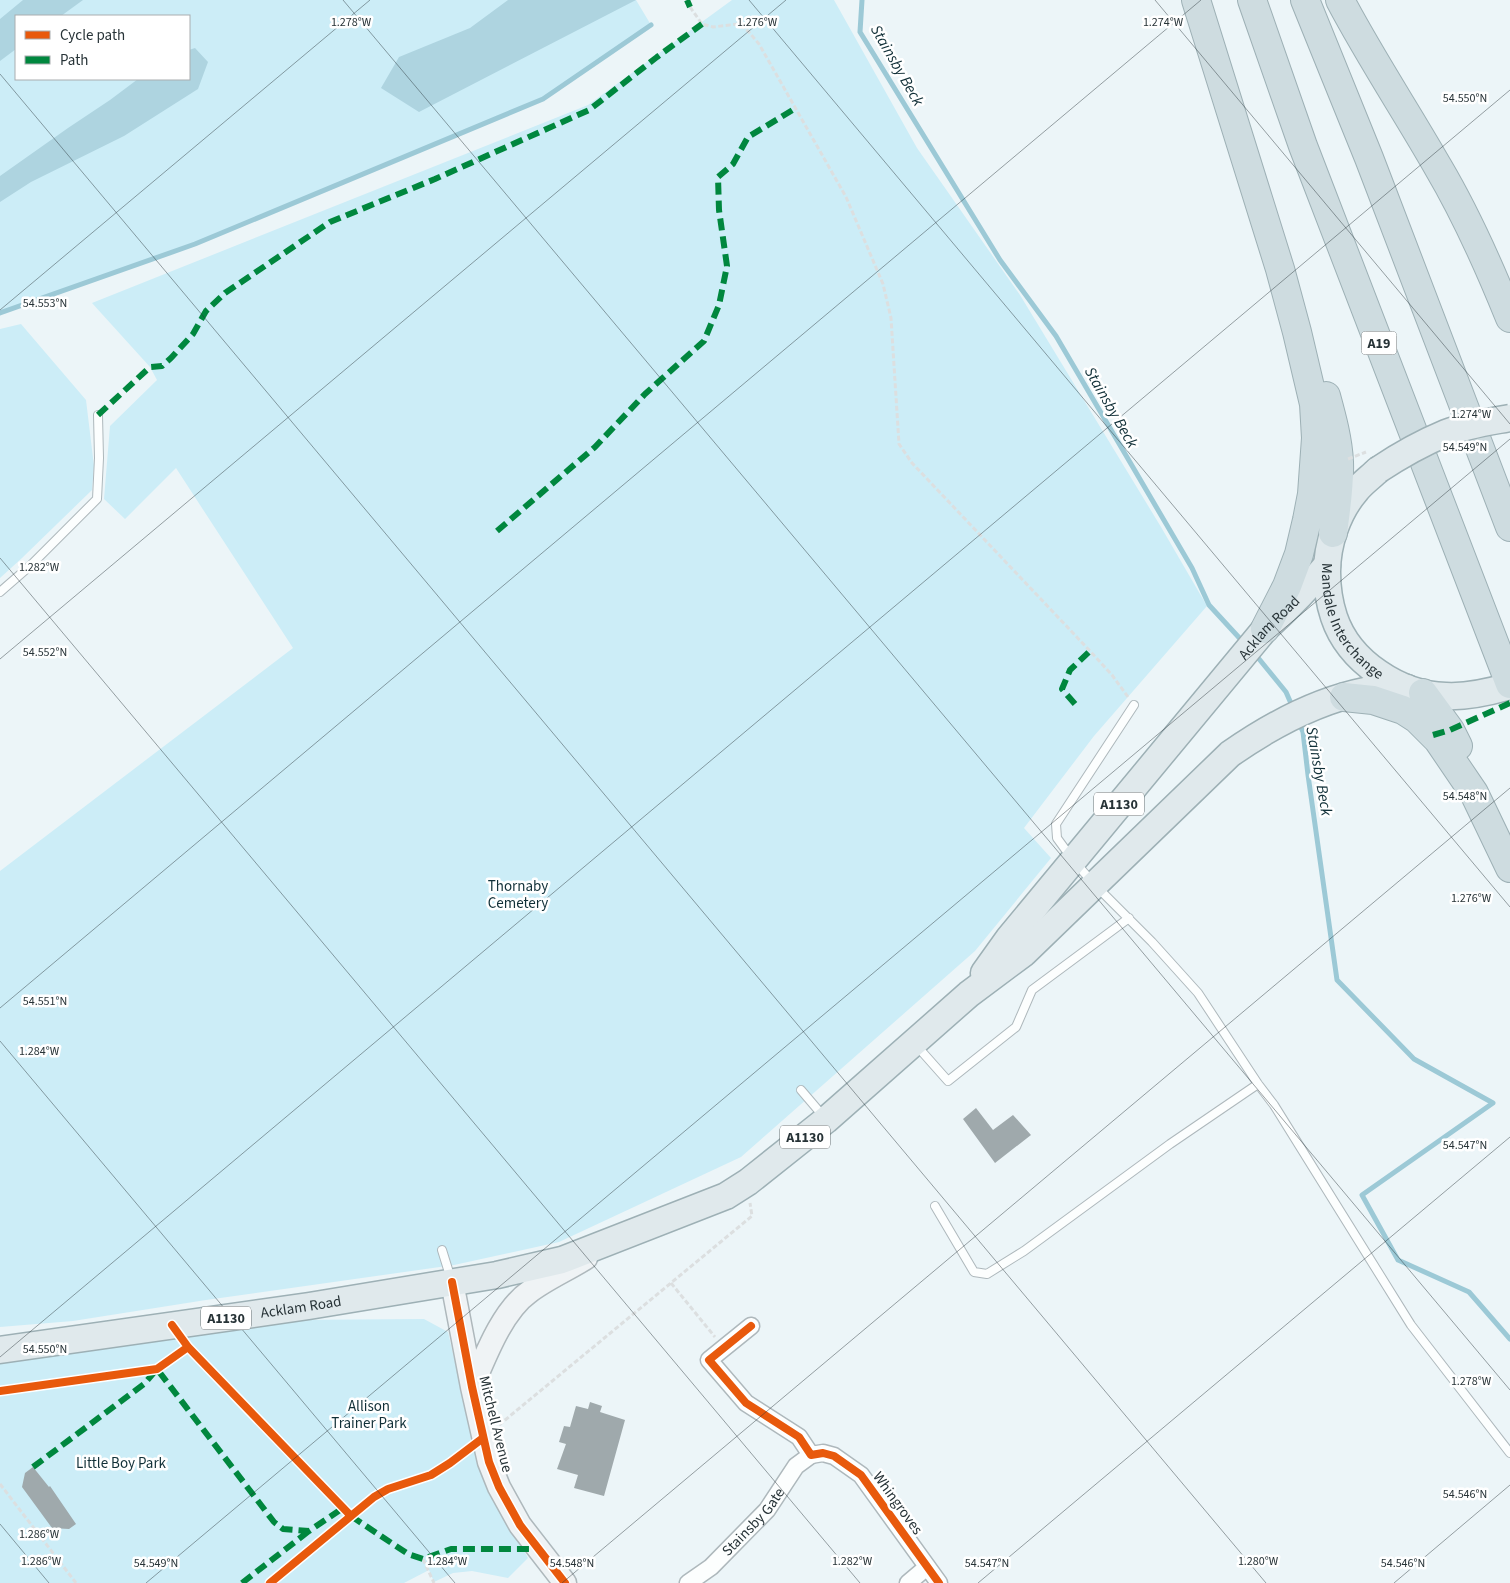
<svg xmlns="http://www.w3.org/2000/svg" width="1510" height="1583" viewBox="0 0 1510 1583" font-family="'Source Sans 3',sans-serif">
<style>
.green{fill:#ccedf7;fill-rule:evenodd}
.forest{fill:#aed4e0}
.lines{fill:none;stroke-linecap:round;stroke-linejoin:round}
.stream{stroke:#9cc9d6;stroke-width:5}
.building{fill:#9fa9ac}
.lane-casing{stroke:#aeb8bc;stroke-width:10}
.street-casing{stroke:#aeb8bc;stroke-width:19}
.secondary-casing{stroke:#aeb8bc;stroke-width:25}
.primary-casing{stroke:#9db0b5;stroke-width:29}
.highway-casing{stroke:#9db0b5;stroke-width:30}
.path{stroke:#dcdfe0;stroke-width:3;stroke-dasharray:5 2.5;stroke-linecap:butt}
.lane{stroke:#fcfefe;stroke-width:8}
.street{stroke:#fcfefe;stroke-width:16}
.secondary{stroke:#eff3f5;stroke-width:22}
.primary{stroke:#e0e9ec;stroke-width:26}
.highway{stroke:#cedce0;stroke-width:28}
.primary-bridge-casing{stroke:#9db0b5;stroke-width:29;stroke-linecap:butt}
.path-bridge{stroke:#dcdfe0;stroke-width:3;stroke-dasharray:5 2.5;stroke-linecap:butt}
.primary-bridge{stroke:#e0e9ec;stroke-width:26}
.quiet{stroke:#00873e;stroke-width:6;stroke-dasharray:12 6;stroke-linecap:butt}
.cycleway-casing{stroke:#fff;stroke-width:11}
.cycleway{stroke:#e8590c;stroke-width:8}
.ticks{fill:none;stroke:#273337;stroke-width:1;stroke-opacity:0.45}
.labels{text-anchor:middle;stroke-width:5;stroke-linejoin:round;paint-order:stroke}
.shield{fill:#fff;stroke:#687073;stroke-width:1}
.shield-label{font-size:14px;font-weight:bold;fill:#273337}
.street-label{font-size:15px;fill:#273337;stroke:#fff}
.park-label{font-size:15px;fill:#113038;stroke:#fff}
.water-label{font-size:16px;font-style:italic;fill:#102f37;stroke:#fff}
.ticks-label{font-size:12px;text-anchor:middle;fill:#273337;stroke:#fff;stroke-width:5;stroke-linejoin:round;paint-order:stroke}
</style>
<rect width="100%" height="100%" fill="#ecf5f8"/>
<!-- green -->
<path class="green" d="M0,0H636L651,25L543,99L195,244L0,313ZM16,16H189V79H16Z
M732,0H834L917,148L1020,295L1161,527L1207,606L1094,736L1024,828L1051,858L975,951L741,1157L559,1242L454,1265L206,1300L73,1321L0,1327V871L293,648L176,468L125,519L104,499L110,426L157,380L150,367L92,303L588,105Z
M21,324L86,400L94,466L92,490L22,558L0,578V329Z
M424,1319L448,1332L479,1467L528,1558L508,1578L472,1571L453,1573L434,1582L429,1570L404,1583H0V1355L287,1320Z"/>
<!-- forest -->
<path class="forest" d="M23,0H83L61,16H16V49L0,61V19Z
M508,0H636L419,112L381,88L399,57L470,28Z
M195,48L208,62L198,89L124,136L31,182L0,202V176L68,128L110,100L138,79H189V50Z"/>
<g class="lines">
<!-- stream -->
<path class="stream" d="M862,0L860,32L1000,260L1056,336L1192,568L1209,605L1244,643
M0,313L195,244L543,99L651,25
M1255,654L1286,692L1293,708
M1299,723L1303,732L1308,775L1337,980L1414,1059L1493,1103L1362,1195L1398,1260L1469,1292L1510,1339"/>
</g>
<!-- building -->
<path class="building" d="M976,1108L993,1130L1013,1115L1031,1135L995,1163L963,1119Z
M590,1402L602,1406L600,1412L625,1420L604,1496L574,1488L578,1475L557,1469L566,1444L559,1442L564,1426L570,1427L576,1406L588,1409Z
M33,1467L49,1487L50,1486L76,1524L69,1529L52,1528L22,1487L25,1473Z"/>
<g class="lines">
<defs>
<path id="lane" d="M0,592L31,565L97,499L99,458L98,415
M1134,705L1056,824L1057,838L1073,860L1095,885L1152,942L1198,993L1258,1084L1274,1105L1411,1325L1510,1453
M916,1045L948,1081L1016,1027L1032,990L1129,918
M801,1090L824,1117
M935,1206L974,1272L987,1274L1024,1251L1170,1144L1258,1084
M442,1250L451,1279
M176,1330L188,1347L351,1516"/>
<g id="street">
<path d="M751,1326L709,1360L746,1403L799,1437L811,1455L823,1453L834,1456L861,1475L939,1583"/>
<path id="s1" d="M688,1583L711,1567L767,1510L796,1466L811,1455"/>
<path d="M908,1583L927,1567"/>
</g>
<path id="secondary" d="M452,1282L472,1387L489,1462L499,1487L520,1525L565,1583
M472,1387C485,1357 502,1311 529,1292C546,1279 567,1270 586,1258"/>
<g id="primary">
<path id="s2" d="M1378,470C1371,477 1362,483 1356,491C1337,513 1327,545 1327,572C1327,588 1329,602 1334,617C1349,662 1400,695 1446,696C1467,697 1490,692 1510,686"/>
<path id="s3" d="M984,973L1009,938L1265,629C1287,609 1308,588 1327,565"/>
<path id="s4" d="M0,1350L309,1306L497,1275L562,1260L726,1196L748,1182L826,1120L969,994L1024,953L1230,754C1270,726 1316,701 1365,691C1378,688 1393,689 1407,688"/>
</g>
<path id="highway" d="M1196,0L1280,269L1297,332L1314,404L1316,438L1312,494L1307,520L1299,554L1287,586L1265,629
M1252,0L1303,146L1510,684
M1305,0L1369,158L1510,527
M1340,0C1370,57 1406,111 1438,167C1467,216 1489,266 1510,318
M1326,396C1332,418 1338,440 1339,462C1340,486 1336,509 1333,533
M1423,693L1450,730L1458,746
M1344,697L1373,700L1403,710L1417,719L1438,740L1474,793L1510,868"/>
</defs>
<!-- lane casing -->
<use href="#lane" class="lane-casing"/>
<!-- street casing -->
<use href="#street" class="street-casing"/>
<!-- secondary casing -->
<use href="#secondary" class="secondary-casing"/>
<!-- primary casing -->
<use href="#primary" class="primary-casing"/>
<!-- highway casing -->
<use href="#highway" class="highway-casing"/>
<!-- path -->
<path class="path" d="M690,7L702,24L713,27L738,24L748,31L759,44L846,197L883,284L891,318L899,444L912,463L1090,651L1112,675L1128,697
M671,1283L715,1337
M499,1425L752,1216L750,1203
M0,1484L76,1583
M423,1559L434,1583"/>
<!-- lane -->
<use href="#lane" class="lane"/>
<!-- street -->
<use href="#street" class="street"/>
<!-- secondary -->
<use href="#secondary" class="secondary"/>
<!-- primary -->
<use href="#primary" class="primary"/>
<!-- highway -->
<use href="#highway" class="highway"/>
<defs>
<path id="primary-bridge" d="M1378,470C1399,456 1422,443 1446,433C1466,425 1488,422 1510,418"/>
</defs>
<!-- primary-bridge casing -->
<use href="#primary-bridge" class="primary-bridge-casing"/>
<!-- path-bridge -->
<path class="path-bridge" d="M1348,459L1366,452"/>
<!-- primary-bridge -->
<use href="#primary-bridge" class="primary-bridge"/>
<!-- quiet -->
<path class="quiet" d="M687,0L690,7
M98,415L150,367L162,366L171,358L193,334L206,311L225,293L330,222L435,179L589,110L657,57L702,24
M497,531L595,447L645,394L704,341L719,305L727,266L719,210L718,177L733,164L748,137L796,108
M1075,704L1062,689L1070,670L1090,651
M1433,735L1450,730L1510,703
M33,1467L144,1384L157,1369L274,1522L283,1529L309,1531L343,1508
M351,1516L408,1554L423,1559L451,1549H538
M242,1583L309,1531"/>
<defs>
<path id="cycleway" d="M452,1282L472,1387L489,1462L499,1487L520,1525L565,1583
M172,1325L188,1347L351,1516
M751,1326L709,1360L746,1403L799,1437L811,1455L823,1453L834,1456L861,1475L939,1583
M0,1391L157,1369L188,1347
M270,1583L374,1497L388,1489L431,1475L450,1463L483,1438"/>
</defs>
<!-- cycleway casing -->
<use href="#cycleway" class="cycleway-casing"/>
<!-- cycleway -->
<use href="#cycleway" class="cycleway"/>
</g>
<!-- ticks -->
<path class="ticks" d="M343,0L1510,1390M749,0L1510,907M1155,0L1510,424M0,74L1266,1583M0,310L370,0M0,558L860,1583M0,659L786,0M0,1008L1201,0M0,1041L455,1583M0,1357L1510,90M0,1524L49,1583M146,1583L1510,439M562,1583L1510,788M978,1583L1510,1137M1394,1583L1510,1485"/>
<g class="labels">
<!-- shield labels -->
<g class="shield">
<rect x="1361.5" y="331.5" width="35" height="23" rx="4"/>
<rect x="1094" y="792.5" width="50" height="23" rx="4"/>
<rect x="780" y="1125.5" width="50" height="23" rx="4"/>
<rect x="201" y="1306.5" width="50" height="23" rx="4"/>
</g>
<g class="shield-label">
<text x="1379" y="348">A19</text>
<text x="1119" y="809">A1130</text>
<text x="805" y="1142">A1130</text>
<text x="226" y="1323">A1130</text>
</g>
<!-- street labels -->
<g class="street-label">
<text dy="5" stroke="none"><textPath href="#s2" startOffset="175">Mandale Interchange</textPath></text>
<text dy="5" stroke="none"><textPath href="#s3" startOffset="448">Acklam Road</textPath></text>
<text dy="5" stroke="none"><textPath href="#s4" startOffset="304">Acklam Road</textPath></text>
<text transform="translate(496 1424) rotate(76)" y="5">Mitchell Avenue</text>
<text transform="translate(898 1503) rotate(54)" y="5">Whingroves</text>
<text dy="5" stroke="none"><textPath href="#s1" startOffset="90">Stainsby Gate</textPath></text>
</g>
<!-- park labels -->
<g class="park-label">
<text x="518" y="891">Thornaby<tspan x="518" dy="17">Cemetery</tspan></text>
<text x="369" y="1411">Allison<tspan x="369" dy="17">Trainer Park</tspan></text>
<text x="121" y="1468">Little Boy Park</text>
</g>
<!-- water labels -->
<g class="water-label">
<text transform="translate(898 65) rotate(60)" y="6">Stainsby Beck</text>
<text transform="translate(1112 407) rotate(60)" y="6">Stainsby Beck</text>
<text transform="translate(1320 771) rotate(80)" y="6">Stainsby Beck</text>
</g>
</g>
<g class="ticks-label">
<text x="351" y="26">1.278°W</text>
<text x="1163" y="26">1.274°W</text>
<text x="757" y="26">1.276°W</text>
<text x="1465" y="102">54.550°N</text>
<text x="45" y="307">54.553°N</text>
<text x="1471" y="418">1.274°W</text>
<text x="1465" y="451">54.549°N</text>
<text x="39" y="571">1.282°W</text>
<text x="45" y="656">54.552°N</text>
<text x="1465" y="800">54.548°N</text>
<text x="1471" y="902">1.276°W</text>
<text x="45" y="1005">54.551°N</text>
<text x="39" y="1055">1.284°W</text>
<text x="1465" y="1149">54.547°N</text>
<text x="45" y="1353">54.550°N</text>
<text x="1471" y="1385">1.278°W</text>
<text x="1465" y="1498">54.546°N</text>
<text x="39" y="1538">1.286°W</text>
<text x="41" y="1565">1.286°W</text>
<text x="447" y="1565">1.284°W</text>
<text x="852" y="1565">1.282°W</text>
<text x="1258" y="1565">1.280°W</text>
<text x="156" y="1567">54.549°N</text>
<text x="572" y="1567">54.548°N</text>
<text x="987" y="1567">54.547°N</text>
<text x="1403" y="1567">54.546°N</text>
</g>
<!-- legend -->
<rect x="15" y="15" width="175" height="65" fill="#ffffff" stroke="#a9adaf"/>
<rect x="25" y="31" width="25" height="8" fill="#e8590c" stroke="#a9adaf"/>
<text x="60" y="40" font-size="15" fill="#273337">Cycle path</text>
<rect x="25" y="56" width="25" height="8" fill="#00873e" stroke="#a9adaf"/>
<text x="60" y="65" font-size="15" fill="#273337">Path</text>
</svg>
